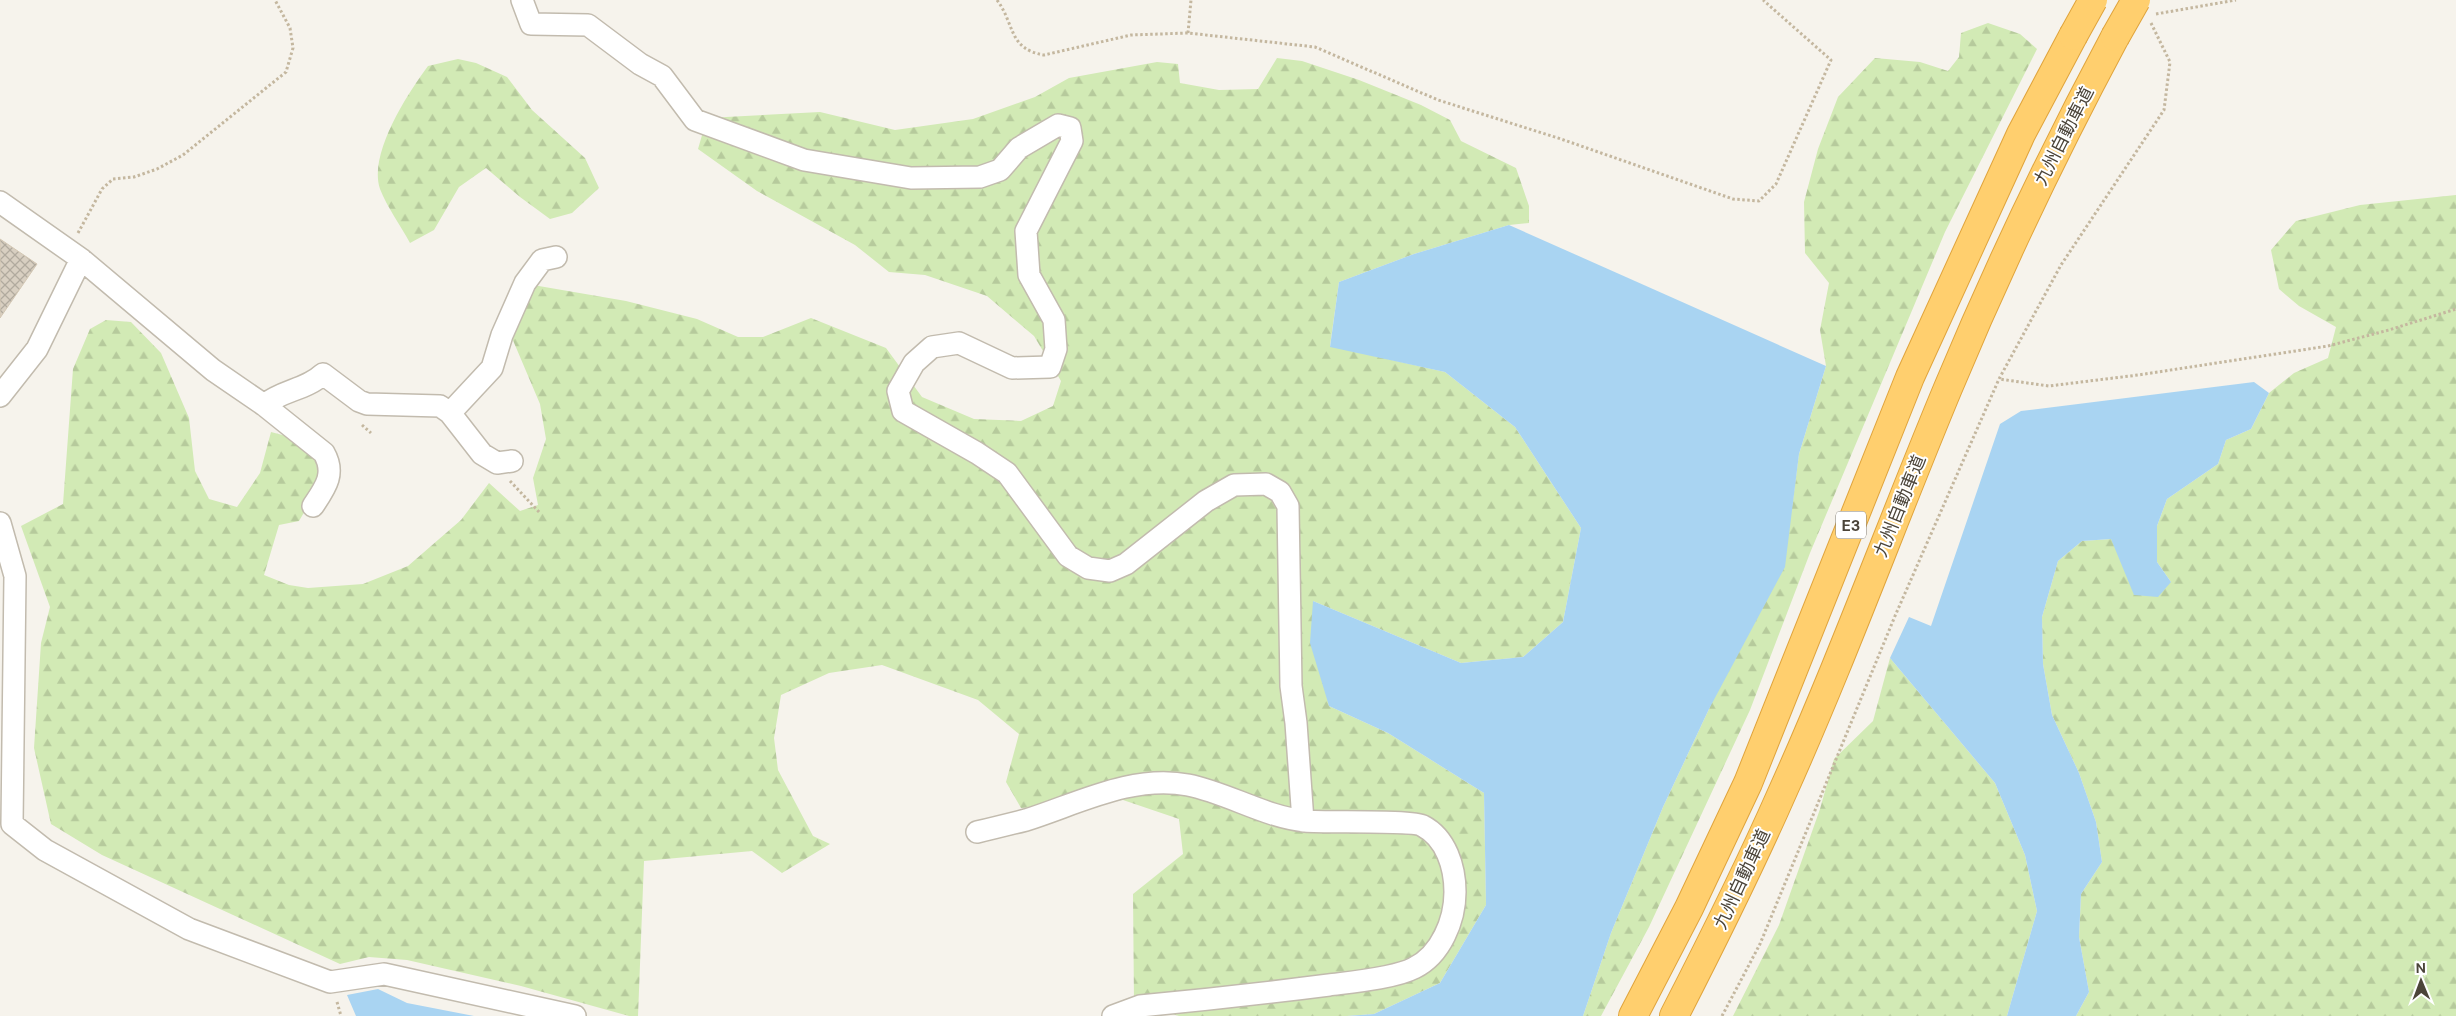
<svg xmlns="http://www.w3.org/2000/svg" width="2456" height="1016" viewBox="0 0 2456 1016" font-family="'DM Sans','Noto Sans JP',sans-serif">
<style>
.forest{fill:url(#forest-firs)}
.water{fill:#a9d4f2}
.building{fill:url(#building-cross-hatch);stroke:#d3c7b4}
.lines{fill:none;stroke-linecap:round;stroke-linejoin:round}
.minor-casing{stroke:#c2bbae;stroke-width:24}
.highway-casing{stroke:#e0a43c;stroke-width:30}
.path{stroke:#c4b79f;stroke-width:3;stroke-dasharray:2.5 2.5;stroke-linecap:butt}
.minor{stroke:#fff;stroke-width:21}
.highway{stroke:#ffcf6e;stroke-width:28}
.highway-bridge-casing{stroke:#e0a43c;stroke-width:30;stroke-linecap:butt}
.highway-bridge{stroke:#ffcf6e;stroke-width:28}
.labels{text-anchor:middle;stroke-width:4;stroke-linejoin:round;paint-order:stroke}
.shield{fill:#fff;stroke:#817c74;stroke-width:1}
.shield-label{font-size:16px;font-weight:bold;fill:#4b4439}
.street-label{font-size:18px;fill:#4b4439;stroke:#fff}
</style>
<defs>
<pattern id="forest-firs" width="22" height="20" patternUnits="userSpaceOnUse" patternTransform="scale(1.25)"><rect width="22" height="20" fill="#d2eab5"/><path d="M5 1l3.5 6h-7zM16 11l3.5 6h-7z" fill="#b6ca9c"/></pattern>
<pattern id="building-cross-hatch" width="8" height="8" patternUnits="userSpaceOnUse" patternTransform="scale(1.25)"><rect width="8" height="8" fill="#d8cfc1"/><path d="M0 0l8 8M0 8l8-8" fill="none" stroke="#b1aa9e"/></pattern>
</defs>
<rect width="100%" height="100%" fill="#f6f3ec"/>
<!-- forest -->
<path class="forest" d="M1988,23L2020,34L2037,49L1945,232L1810,553L1750,710L1649,927L1601,1016H1583L1611,933L1663,807L1709,709L1792,507L1799,454L1826,366L1820,330L1829,283L1805,253L1804,202L1818,149L1838,97L1875,58L1920,62L1948,71L1959,57L1961,33Z
M1277,58L1302,61L1359,80L1421,105L1450,120L1461,141L1516,168L1529,206V223L1509,225L1414,254L1339,282L1330,346L1445,372L1515,427L1581,528L1563,622L1523,657L1461,663L1313,601L1329,706L1388,733L1484,793L1486,905L1440,983L1374,1014L1347,1016H1179L1134,1003L1133,894L1183,854L1179,819L1123,800L1021,808L1006,782L1019,734L978,700L882,665L829,673L781,695L774,738L778,770L813,836L830,844L782,873L752,851L644,861L638,1016H629L521,986L407,960L369,957L340,964L102,855L51,824L34,748L41,643L50,607L21,526L63,504L73,369L90,329L106,320L131,322L161,353L189,418L195,471L209,499L237,507L260,473L271,432L290,437L316,461L319,487L299,521L279,525L264,575L289,585L308,588L363,584L408,566L461,520L489,483L520,511L538,505L533,478L546,439L540,404L512,338L533,285L626,301L697,319L738,337H763L811,318L886,348L922,397L974,419L1021,421L1053,406L1061,381L1034,336L987,296L925,275L889,272L855,245L757,191L698,149L707,118L820,112L895,130L973,119L1035,97L1069,78L1157,62L1178,64L1180,83L1219,90L1258,89Z
M458,59L476,63L507,77L532,110L585,158L599,188L572,213L550,219L520,197L486,168L459,187L434,230L410,243C401,226 387,207 380,189C368,154 408,93 428,66Z
M2456,195V1016H2076L2089,992L2079,937L2081,894L2102,862L2096,822L2079,773L2052,715L2043,664L2042,617L2058,561L2082,541L2111,539L2171,582L2157,562V526L2167,499L2218,464L2226,440L2251,429L2269,393L2294,373L2328,358L2336,327L2299,306L2279,289L2271,250L2296,221L2360,205Z
M1890,658L1995,783L2025,855L2037,911L2007,1016H1733L1779,925L1820,809L1834,759L1873,721Z"/>
<!-- water -->
<path class="water" d="M1509,225L1826,366L1799,454L1785,567L1709,709L1663,807L1611,933L1583,1016H1347L1374,1014L1440,983L1486,905L1484,793L1388,733L1329,706L1310,643L1313,601L1461,663L1523,657L1563,622L1581,528L1515,427L1445,372L1330,347L1339,282L1414,254Z
M2254,382L2269,393L2251,429L2226,440L2218,464L2167,499L2157,526V562L2171,582L2158,597L2134,595L2111,539L2082,541L2058,561L2042,617L2043,664L2052,715L2079,773L2096,822L2102,862L2081,894L2079,937L2089,992L2076,1016H2007L2037,911L2025,855L1995,783L1890,658L1909,617L1931,626L2000,424L2021,411Z
M378,989L407,1003L474,1016H356L347,995Z"/>
<!-- building -->
<path class="building" d="M0,239L37,264L0,318Z"/>
<g class="lines">
<defs>
<path id="minor" d="M522,0L531,24L588,25L640,64L662,76L695,120L804,160L911,178L980,177L1000,170L1019,148L1058,125L1070,128L1072,141L1026,231L1029,275L1054,320L1056,349L1050,367L1012,368L959,343L932,347L914,363L898,391L903,411L977,453L1007,473L1068,556L1088,568L1110,571L1126,564L1206,501L1234,485L1266,484L1280,492L1288,506L1291,686L1296,723L1303,821
M0,202L81,259L213,370L264,405C282,390 306,390 323,374L359,401L367,404L440,406L450,413L492,368L502,335L525,283L542,260L556,257
M0,396L37,349L81,259
M264,405L324,453C336,474 325,488 313,506
M450,413L482,454L497,463L512,461
M0,523L15,576L12,824L45,850L189,929L330,982L384,974L575,1016
M977,832C994,828 1010,824 1026,820C1077,804 1133,774 1188,785C1228,793 1265,817 1305,821C1325,823 1413,820 1423,826C1446,838 1455,867 1455,892C1455,920 1441,955 1414,968C1395,978 1352,982 1329,985C1266,993 1203,1000 1140,1006L1113,1016"/>
<path id="highway" d="M1633,1016L1689,908L1748,783L1910,377L2021,134L2073,36
M1674,1016C1712,942 1749,868 1782,793C1842,660 1892,522 1948,388C1998,268 2054,151 2115,37"/>
</defs>
<!-- minor casing -->
<use href="#minor" class="minor-casing"/>
<!-- highway casing -->
<use href="#highway" class="highway-casing"/>
<!-- path -->
<path class="path" d="M997,0C1015,24 1008,49 1044,55L1131,35L1188,33L1315,47L1438,100L1561,139L1733,199L1759,201L1776,184L1831,60L1763,0
M2156,14L2236,0
M2151,23L2170,62L2164,110L2061,265L1999,379L2049,386L2138,375L2328,346L2389,330L2456,309
M1188,33L1191,0
M78,233L102,189L113,179L134,177L157,169L183,155L286,72L293,48L290,28L275,0
M362,425L371,433
M510,481L540,513
M337,1002L341,1016
M1722,1016L1760,944L1895,616L1999,379"/>
<!-- minor -->
<use href="#minor" class="minor"/>
<!-- highway -->
<use href="#highway" class="highway"/>
<defs>
<path id="highway-bridge" d="M2073,36L2093,0
M2115,37L2136,0"/>
</defs>
<!-- highway-bridge casing -->
<use href="#highway-bridge" class="highway-bridge-casing"/>
<!-- highway-bridge -->
<use href="#highway-bridge" class="highway-bridge"/>
</g>
<g class="labels">
<!-- shield labels -->
<rect class="shield" x="1836" y="511.5" width="30" height="27" rx="4"/>
<g class="shield-label">
<text x="1851" y="531">E3</text>
</g>
<!-- street labels -->
<g class="street-label">
<text transform="translate(2064 136) rotate(-63)" y="6">九州自動車道</text>
<text transform="translate(1900 506) rotate(-68)" y="6">九州自動車道</text>
<text transform="translate(1742 879) rotate(-65)" y="6">九州自動車道</text>
</g>
</g>
<!-- north arrow -->
<g transform="translate(2421 981) rotate(359)" stroke="#ffffff" stroke-width="4" paint-order="stroke">
<path d="M0-4L9 19L0 12L-9 19Z" fill="#4b4439"/>
<text y="-8" font-size="14" font-weight="bold" text-anchor="middle" fill="#4b4439">N</text>
</g>
</svg>
